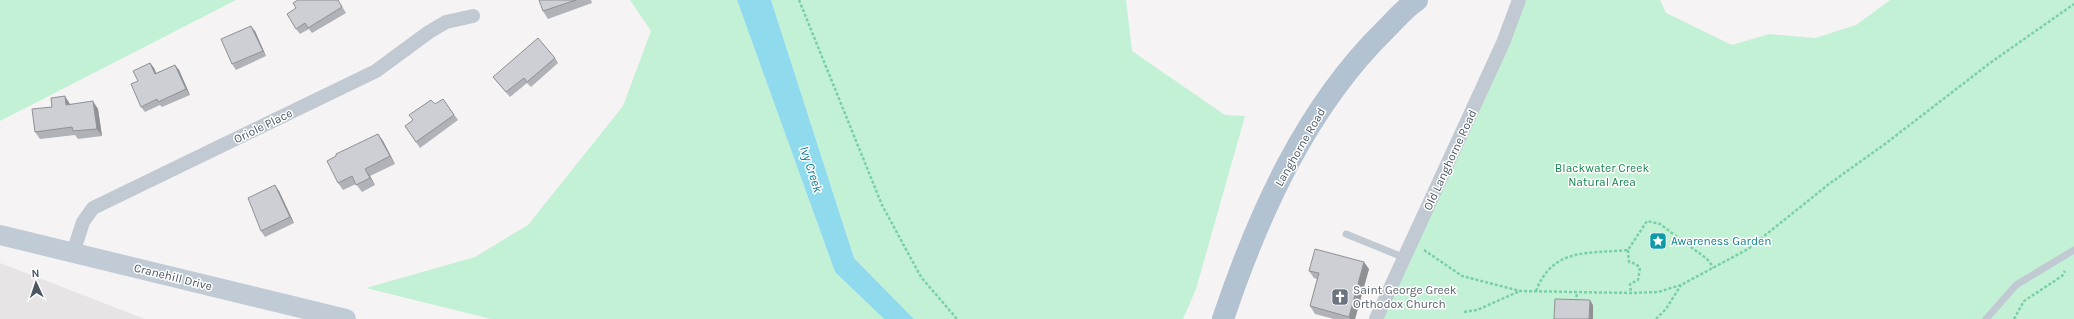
<svg xmlns="http://www.w3.org/2000/svg" width="2074" height="319" viewBox="0 0 2074 319" font-family="Karla,sans-serif">
<style>
.education{fill:#e6e4e5}
.green{fill:#c3f1d5}
.water{fill:#90daee}
.lines{fill:none;stroke-linecap:round;stroke-linejoin:round}
.path{stroke:#7ad0a6;stroke-width:2.5;stroke-dasharray:3 2;stroke-linecap:butt}
.lane{stroke:#c1cad2;stroke-width:7}
.street{stroke:#c1cad2;stroke-width:14}
.secondary{stroke:#c1cbd6;stroke-width:20}
.primary{stroke:#b3c2d1;stroke-width:22}
.wall{fill:#b0b2b7}
.shaded-wall{fill:#909195}
.building{fill:#cdcfd5;stroke:#909195}
.labels{text-anchor:middle;stroke-width:3;stroke-linejoin:round;paint-order:stroke}
.street-label{font-size:12px;fill:#4a5661;stroke:#fff}
.park-label{font-size:12px;fill:#17864f;stroke:#fff}
.culture-label{font-size:12px;fill:#0d838f;stroke:#fff;text-anchor:start}
.worship-label{font-size:12px;fill:#5b616d;stroke:#fff;text-anchor:start}
.water-label{font-size:13px;font-style:italic;fill:#0c7c9b;stroke:#fff}
</style>
<rect width="100%" height="100%" fill="#f5f3f3"/>
<!-- education -->
<path class="education" d="M0,263L145,319H0Z"/>
<!-- green -->
<path class="green" d="M0,0H236L0,121Z
M630,0H737L835,272L884,319H491L366,288L475,257L528,225L623,106L651,31Z
M771,0H1126L1132,51L1225,115L1245,116L1196,289L1183,319H914L854,258Z
M1519,0H1660L1666,13L1732,45L1769,34L1815,38L1856,25L1890,0H2074V319H1378Z"/>
<!-- water -->
<path class="water" d="M737,0H771L854,258L914,319H884L835,272Z"/>
<g class="lines">
<!-- path -->
<path class="path" d="M799,0L882,205L921,277L957,319
M1424,250L1462,276L1520,291L1631,293L1658,292L1681,285L1748,249L1829,184L1885,144L1990,63L2074,4
M1628,250L1629,262L1636,264L1640,268L1638,280L1630,284L1631,293
M1536,291C1553,247 1588,254 1628,250L1647,221L1660,224L1707,259L1714,268
M1576,302L1577,292
M1464,312L1477,310L1520,291
M1656,319L1666,309L1681,285
M2014,319L2024,301L2062,276L2065,271"/>
<!-- lane -->
<path class="lane" d="M1346,234L1405,258
M1986,319L2016,285L2074,250"/>
<!-- street -->
<path class="street" d="M73,253L83,222L93,208L376,71L429,32L446,22L473,16
M1376,319L1503,43L1519,0"/>
<!-- secondary -->
<path class="secondary" d="M0,235L346,319"/>
<!-- primary -->
<path class="primary" d="M1223,319C1258,215 1306,107 1386,29C1396,19 1405,8 1417,0"/>
</g>
<!-- wall -->
<path class="wall" d="M298,0H338L346,13L312,33L309,29L300,34L296,29V8Z
M539,0H591L592,3L548,19L543,11Z
M255,31L266,56L236,70L232,64Z
M555,58L558,63L531,87L527,83L510,97L493,77Z
M150,63L154,68L156,73L175,65L179,70L190,95L162,107L160,105L145,112L141,107Z
M443,99L458,120L420,148L405,126Z
M70,104L98,109L102,136L78,139L75,135L40,139L35,132L52,107Z
M378,134L383,141L395,164L370,176L375,185L362,192L356,184L343,190L338,183Z
M279,191L294,223L265,237L261,231Z
M1369,269L1355,319H1334L1315,314L1310,306L1317,279L1314,278L1309,271Z"/>
<!-- shaded-wall -->
<path class="shaded-wall" d="M251,26L255,31L266,56L263,51Z
M150,63L154,68L159,79L155,74Z
M175,65L179,70L190,95L186,89Z
M65,96L70,104L71,112L66,105Z
M93,101L98,109L102,136L97,129Z
M378,134L383,141L395,164L390,156Z
M365,169L370,176L375,185L370,178Z
M275,185L279,191L294,223L290,217Z
M1364,262L1369,269L1355,319H1350L1349,317Z
M1590,300L1593,305V319H1589Z"/>
<!-- building -->
<path class="building" d="M298,0H338L342,7L308,28L305,23L296,29L287,14L296,8L293,3Z
M539,0H576L543,11Z
M251,26L263,51L232,64L221,39Z
M538,38L555,58L527,82L524,78L506,92L493,77Z
M150,63L155,74L175,65L186,89L158,102L157,99L141,107L131,84L138,81L133,71Z
M65,96L66,105L93,101L97,129L73,131L72,127L35,132L32,109L52,107L51,98Z
M443,99L454,115L416,142L405,126L413,120L409,115L431,100L435,104Z
M378,134L390,156L365,169L370,178L356,185L352,176L338,183L327,161L336,156V154Z
M275,185L290,217L261,231L248,198Z
M1315,249L1364,262L1349,317L1310,306L1319,273L1309,271Z
M1555,299L1590,300L1589,319H1554Z"/>
<!-- icons -->
<defs>
<symbol id="sight-square" viewBox="-11 -11 22 22"><rect x="-9" y="-9" width="18" height="18" rx="4" fill="#0f9aa8" stroke="#fff"/><path d="M0-6L1.8-2.2L6-1.7L2.9 1.2L3.7 5.4L0 3.3L-3.7 5.4L-2.9 1.2L-6-1.7L-1.8-2.2Z" fill="#fff"/></symbol>
<symbol id="church-square" viewBox="-11 -11 22 22"><rect x="-9" y="-9" width="18" height="18" rx="4" fill="#6b7280" stroke="#fff"/><path d="M-1.2-6h2.4v3.5h3.3v2.4h-3.3V6h-2.4V-.1h-3.3v-2.4h3.3Z" fill="#fff"/></symbol>
</defs>
<g fill-rule="evenodd">
<use href="#sight-square" x="1648" y="231" width="20" height="20"/>
<use href="#church-square" x="1330" y="287" width="20" height="20"/>
</g>
<g class="labels">
<!-- street labels -->
<g class="street-label">
<text transform="translate(263 126) rotate(-26)" y="4">Oriole Place</text>
<text transform="translate(1300 147) rotate(-60)" y="4">Langhorne Road</text>
<text transform="translate(1450 160) rotate(-65)" y="4">Old Langhorne Road</text>
<text transform="translate(173 277) rotate(14)" y="4">Cranehill Drive</text>
</g>
<!-- park labels -->
<g class="park-label">
<text x="1602" y="172">Blackwater Creek<tspan x="1602" dy="14">Natural Area</tspan></text>
</g>
<!-- culture labels -->
<g class="culture-label">
<text x="1671" y="245">Awareness Garden</text>
</g>
<!-- worship labels -->
<g class="worship-label">
<text x="1353" y="294">Saint George Greek<tspan x="1353" dy="14">Orthodox Church</tspan></text>
</g>
<!-- water labels -->
<g class="water-label">
<text transform="translate(812 169) rotate(72)" y="5">Ivy Creek</text>
</g>
</g>
<!-- north arrow -->
<g transform="translate(36 283) rotate(357)" stroke="#ffffff" stroke-width="3" paint-order="stroke">
<path d="M0-3L7 15L0 10L-7 15Z" fill="#4a5661"/>
<text y="-6" font-size="11" font-weight="bold" text-anchor="middle" fill="#4a5661">N</text>
</g>
</svg>
